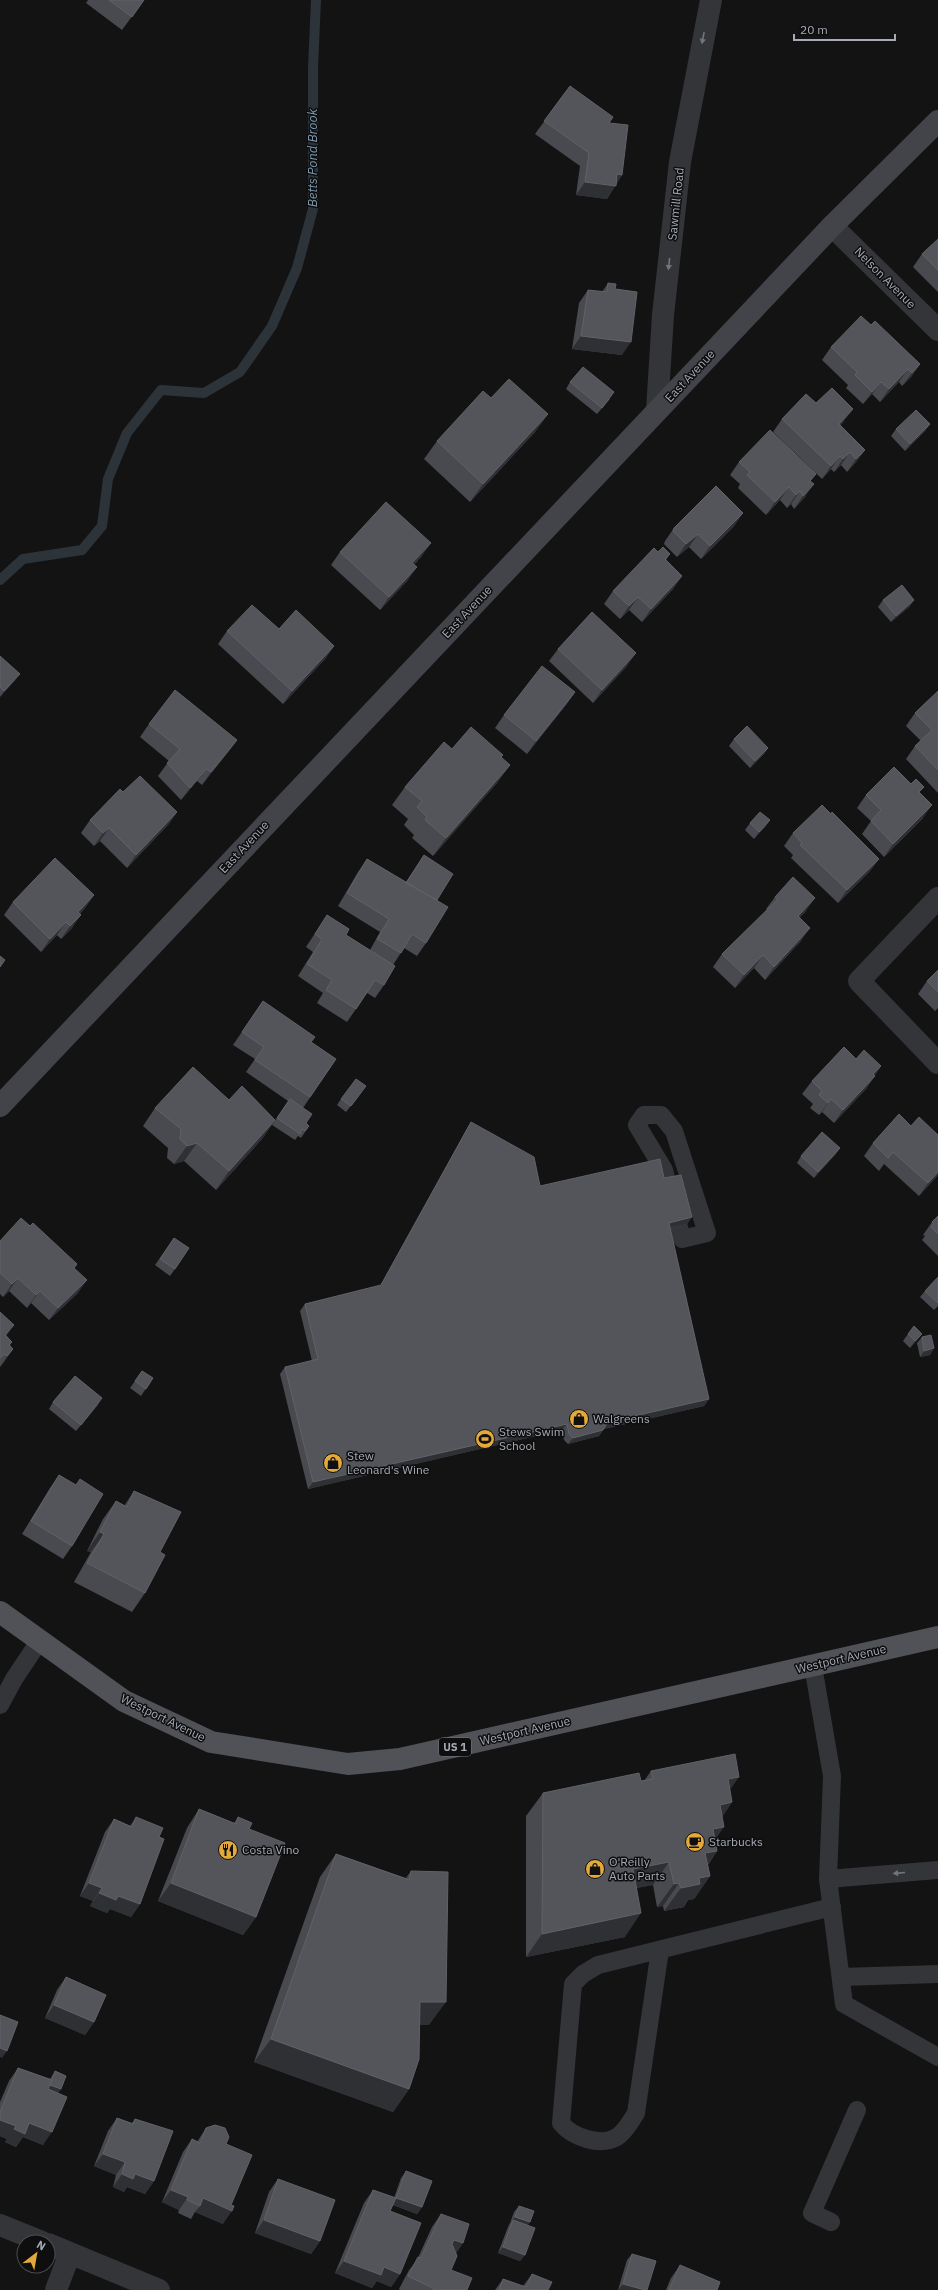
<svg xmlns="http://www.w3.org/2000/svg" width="938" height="2290" viewBox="0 0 938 2290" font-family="'IBM Plex Sans',sans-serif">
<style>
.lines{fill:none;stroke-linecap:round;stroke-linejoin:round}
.stream{stroke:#2c3339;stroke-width:10}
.service{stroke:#343539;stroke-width:18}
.minor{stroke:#343539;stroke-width:22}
.secondary{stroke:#424449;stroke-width:22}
.primary{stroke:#505258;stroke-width:22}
.wall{fill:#494a4f}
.shaded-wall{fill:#2f3033}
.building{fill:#53555a;stroke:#606268}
.oneway{fill:#72757d}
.labels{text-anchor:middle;stroke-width:3;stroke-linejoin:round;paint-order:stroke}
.shield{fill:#0e0e0f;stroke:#787b82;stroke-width:1}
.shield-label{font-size:11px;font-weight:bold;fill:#a5aab4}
.street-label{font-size:12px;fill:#a5aab4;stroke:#0e0e0f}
.poi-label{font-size:12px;fill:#a5aab4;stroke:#0e0e0f;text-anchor:start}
.water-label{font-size:13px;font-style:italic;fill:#7e98ad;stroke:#0e0e0f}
</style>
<rect width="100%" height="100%" fill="#131314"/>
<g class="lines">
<!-- stream -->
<path class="stream" d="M0,580L23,559L82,550L102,526L108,479L127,433L161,390L204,393L240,372L272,326L297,268L313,209V68L316,0"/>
<!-- service -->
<path class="service" d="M644,1115H661L674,1131L707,1233L682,1239L664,1170L637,1125Z
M813,1666L832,1776L828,1879L844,2004L938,2057
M0,1705L14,1679L40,1640
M828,1879L938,1870
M660,1950L636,2113C631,2121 626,2131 617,2137C600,2147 572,2137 561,2123L573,1984L583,1974L598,1965L832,1907
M841,1977L938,1974
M831,2222L812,2213L857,2110"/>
<!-- minor -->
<path class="minor" d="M832,226L938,330
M657,410L663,315L680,162L711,0
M938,898L859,981L938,1063
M0,2225L42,2242
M48,2244L159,2290
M56,2290L70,2253"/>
<!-- secondary -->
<path class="secondary" d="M0,1106L832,226L938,121"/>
<!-- primary -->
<path class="primary" d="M0,1612L124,1701L211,1742L348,1764L400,1759L938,1637"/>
</g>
<!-- wall -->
<path class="wall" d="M88,0H144L122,30L86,3Z
M570,86L609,123L622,175L607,199L576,195L580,166L535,134Z
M938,239V292L913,267L922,254Z
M608,283L615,289L622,355L572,349L579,303L588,290L602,292Z
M871,325L920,364L911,377L902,386L899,382L880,402L872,394L863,404L846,388L848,385L822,360L831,347Z
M570,382L610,399L597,414L566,389Z
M491,398L548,414L535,432L470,502L424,459L437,441Z
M816,403L844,421L840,426L865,450L856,462L847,472L841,465L834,472L831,469L822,479L773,432L782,419Z
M930,424L925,431L905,451L891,436L896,429Z
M739,462L811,481L805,497L794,509L791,504L787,508L780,500L766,515L738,488L740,484L730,475Z
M743,513L734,526L701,559L689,547L677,557L664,544L665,541L674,528Z
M340,552L422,556L414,565L408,580L380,610L331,565Z
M658,552L670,554L666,560L682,576L673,589L642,622L629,610L620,619L604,604L613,591Z
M883,600H914L909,607L891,622L878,607Z
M227,631L334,646L325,659L283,704L218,644Z
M558,649L627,666L593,703L549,661Z
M0,656L15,680L0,697Z
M938,691V793L906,759L915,746L921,741L906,726L915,713Z
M575,692L566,705L527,754L495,728L504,715Z
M149,724L237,740L228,752L202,785L197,781L181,800L158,776L169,761L140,737Z
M734,739L768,748L764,754L750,768L729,746Z
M452,749L503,755L501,758L510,765L497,783L433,856L412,838L414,835L404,825L408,819L392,805L405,787Z
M123,792L177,812L168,825L127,868L100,841L94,846L81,833L90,820Z
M920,793L923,818L884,857L862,834L871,821L857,808L866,795Z
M770,820L765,827L754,839L745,830L750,823Z
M793,833L879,859L870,871L838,903L791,858L793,855L784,846Z
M424,855L437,900L426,943L417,956L404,948L393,965L384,985L375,998L367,993L347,1022L317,1003L323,993L298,976L313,952L306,947L327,915L346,935L370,950L380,932L338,906L358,872L367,859L406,882Z
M94,895L85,908L80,914L72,928L61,939L57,935L41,952L4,915L13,902Z
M775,897L806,911L799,918L801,941L765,980L754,968L735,988L713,967L722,954L767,910L766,909Z
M938,970V1008L935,1011L918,994L927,981Z
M263,1001L311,1042L336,1059L303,1108L306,1123L309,1126L301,1138L298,1136L295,1140L272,1125L288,1101L246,1072L255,1059L233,1045Z
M856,1059L881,1066L866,1089L834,1123L822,1112L819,1115L810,1108L813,1104L802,1094L812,1081Z
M361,1093L346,1112L337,1105L341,1099Z
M229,1100L275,1120L262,1139L216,1190L184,1161L174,1164L167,1158L168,1148L143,1126L155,1108Z
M471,1122L540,1186L664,1178L692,1217L687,1224L670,1228L709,1399L704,1406L604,1429L599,1436L568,1444L564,1440L562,1430L308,1489L280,1374L285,1367L312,1361L300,1311L305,1304L380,1286L467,1129Z
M911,1126L938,1175L919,1196L884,1164L879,1171L864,1156L873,1143Z
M840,1148L835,1155L814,1178L797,1163L801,1156Z
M938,1216V1256L922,1240L925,1236L923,1235L932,1222Z
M30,1226L77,1264L74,1268L78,1293L49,1320L31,1303L27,1308L9,1291L3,1297L0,1294V1241Z
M174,1238L175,1269L170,1276L155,1265Z
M938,1277V1306L934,1310L920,1297L925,1291Z
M0,1312L7,1336L12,1342L10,1345L13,1349L4,1362L0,1367Z
M908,1334H922L917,1340L910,1348L903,1341Z
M922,1337L934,1348L930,1355L920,1357L917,1343Z
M142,1371L153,1378L141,1396L130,1388Z
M53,1402L98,1405L76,1431L49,1409Z
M59,1475L75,1485L72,1546L63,1559L22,1534L50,1488Z
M134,1491L160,1552L145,1593L132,1612L74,1582L91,1552L87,1551L103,1519L116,1501L124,1506Z
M651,1771L730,1790L732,1802L722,1817L715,1840L717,1851L708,1865L710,1876L694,1899L688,1900L684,1907L664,1911L663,1906L657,1907L653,1885L636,1888L625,1937L526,1957V1816L543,1793L641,1781H644Z
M199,1809L234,1823L238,1817L249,1829L256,1917L243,1935L158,1901L187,1828Z
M136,1817L159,1837L140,1904L131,1917L110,1909L107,1913L90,1906L93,1901L80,1896L105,1832L114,1819L130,1826Z
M336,1854L406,1878L411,1871L429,2025H419L409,2089L393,2112L254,2062L320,1877Z
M66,1977L94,2022L85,2035L45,2018L57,1990Z
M18,2068L50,2079L55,2071L61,2089L58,2093L43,2145L23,2137L16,2147L5,2142L7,2139L0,2136V2102L9,2081Z
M117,2118L132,2123L135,2119L154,2181L145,2194L127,2187L124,2192L113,2187L116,2175L94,2166L108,2131Z
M206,2128L226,2144L223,2224L195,2212L191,2219L178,2213L179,2210L162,2202L183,2152L192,2139L197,2142Z
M406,2171L422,2207L417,2214L393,2205L390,2211L400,2274L391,2287L377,2281L372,2288L335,2273L364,2203L373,2190L394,2198L401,2178Z
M278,2179L320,2241L311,2254L255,2233L269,2192Z
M519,2206L528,2225L525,2255L520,2261L498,2253L508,2227L510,2223L514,2212Z
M441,2214L463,2243L456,2253L451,2270L467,2290H400L399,2289L409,2270L417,2260L432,2227Z
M632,2254L647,2290H618L627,2260Z
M680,2265L717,2290H666L671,2278Z
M532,2274L548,2290H495L503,2279L523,2286Z"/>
<!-- shaded-wall -->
<path class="shaded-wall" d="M617,174L622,175L607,199L576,195L585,182Z
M581,336L631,342L622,355L572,349Z
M920,364L911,377L902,386L912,373Z
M908,369L899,382L880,402L889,389Z
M881,382L872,394L863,404L872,392Z
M853,409L844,421L830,437L839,424Z
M548,414L535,432L470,502L483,484Z
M930,424L925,431L905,451L910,444Z
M865,450L856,462L847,472L856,459Z
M850,452L841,465L834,472L843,459Z
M840,456L831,469L822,479L831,466Z
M814,484L805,497L794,509L803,496Z
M789,487L780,500L766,515L775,502Z
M800,491L791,504L787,508L796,495Z
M743,513L734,526L701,559L710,546Z
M698,534L689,547L677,557L686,544Z
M431,543L422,556L403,576L412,563Z
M417,567L408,580L380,610L389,597Z
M682,576L673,589L642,622L651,609Z
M638,597L629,610L620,619L629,606Z
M914,600L909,607L891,622L896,616Z
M334,646L325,659L283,704L292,691Z
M636,653L627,666L593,703L602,690Z
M20,674L15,680L0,697L4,691Z
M575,692L566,705L527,754L536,741Z
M237,740L228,752L202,785L211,772Z
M768,748L764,754L750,768L755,761Z
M510,765L497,783L433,856L446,838Z
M206,769L197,781L181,800L190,788Z
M932,805L923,818L884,857L893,844Z
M177,812L168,825L127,868L136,855Z
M770,820L765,827L754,839L759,832Z
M109,828L100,841L94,846L103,833Z
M879,859L870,871L838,903L847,890Z
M94,895L85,908L69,925L78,912Z
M815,898L806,911L789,929L798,916Z
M81,915L72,928L61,939L70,926Z
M66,922L57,935L41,952L50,939Z
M810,928L801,941L765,980L774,967Z
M763,955L754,968L735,988L744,975Z
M881,1066L872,1079L873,1074Z
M875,1076L866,1089L834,1123L843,1110Z
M831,1099L822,1112L819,1115Z
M275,1120L262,1139L216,1190L229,1171Z
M197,1143L184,1161L174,1164L187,1146Z
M840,1148L835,1155L814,1178L818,1172Z
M938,1172V1175L919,1196L928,1183Z
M692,1217L687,1224L664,1229L669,1223Z
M18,1278L9,1291L3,1297L12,1284Z
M87,1280L78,1293L49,1320L58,1308Z
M40,1291L31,1303L27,1308L36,1295Z
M14,1325L5,1338V1335Z
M922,1334L917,1340L910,1348L915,1341Z
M934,1348L930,1355L920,1357L924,1351Z
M13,1349L4,1362L0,1367L7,1356Z
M102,1398L98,1405L76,1431L81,1425Z
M709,1399L704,1406L603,1429L608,1422Z
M567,1424L562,1430L308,1489L313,1482Z
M603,1430L599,1436L568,1444L573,1438Z
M100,1532L104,1534L91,1552L87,1551Z
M739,1777L723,1800L728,1779Z
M732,1802L716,1825L720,1805Z
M724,1827L708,1850L713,1829Z
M717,1851L701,1874L705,1853Z
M669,1862L653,1885L616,1892L633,1869Z
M710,1876L694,1899L688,1900L684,1907L664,1911L681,1888L699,1878Z
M89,1883L102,1888L93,1901L80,1896Z
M171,1883L256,1917L243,1935L158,1901Z
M679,1883L663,1906L657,1907L674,1884Z
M99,1893L118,1896L140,1904L131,1917L110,1909L107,1913L90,1906Z
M641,1913L625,1937L526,1957L542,1934Z
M420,2002H446L429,2025H403Z
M54,2005L94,2022L85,2035L45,2018Z
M271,2039L409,2089L393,2112L254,2062Z
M0,2048L7,2051L2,2058L0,2057Z
M49,2085L61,2089L56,2096L45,2092Z
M0,2120L16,2126L7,2139L0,2136Z
M29,2123L52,2132L43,2145L23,2137L16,2147L5,2142L14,2129Z
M103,2154L125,2162L116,2175L94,2166Z
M122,2174H135L154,2181L145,2194L127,2187L124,2192L113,2187Z
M171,2190L188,2197L179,2210L162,2202Z
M203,2198L232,2211L223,2224L195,2212L200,2206Z
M396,2198L422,2207L417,2214L391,2204Z
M515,2217L530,2222L526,2229L513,2220L510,2223Z
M264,2220L320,2241L311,2254L255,2233Z
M454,2240L463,2243L454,2256L445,2253Z
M503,2247L525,2255L520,2261L498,2253Z
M344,2261L384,2267L400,2274L391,2287L377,2281L372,2288L335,2273Z
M623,2284L645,2290H618Z"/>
<!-- building -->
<path class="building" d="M109,0H144L132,17Z
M570,86L613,117L609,123L628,125L622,175L617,174L616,186L585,182L589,153L544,121Z
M938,239V270L922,254Z
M608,283L616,284L615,289L637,292L631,342L581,336L588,290L607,292Z
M861,316L871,325L875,321L920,364L912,373L908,369L889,389L881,382L872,392L855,375L857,372L831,347Z
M583,367L614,392L602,408L570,382Z
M509,379L548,414L483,484L437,441L483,391L491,398Z
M832,388L853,409L839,424L865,450L856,459L850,452L843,459L840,456L831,466L782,419L806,394L816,403Z
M916,410L930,424L910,444L896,429Z
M770,430L816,474L810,481L814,484L803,496L800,491L796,495L789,487L775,502L747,475L750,472L739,462Z
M716,486L743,513L710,546L698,534L686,544L673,531L674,528Z
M386,502L431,543L412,563L417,567L389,597L340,552Z
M663,547L670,554L665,559L682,576L651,609L638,597L629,606L613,591L654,548L658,552Z
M902,585L914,600L896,616L883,600Z
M252,605L279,629L296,610L334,646L292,691L227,631Z
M592,612L636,653L602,690L558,649Z
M0,656L20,674L4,691L0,687Z
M542,666L575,692L536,741L504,715Z
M175,690L237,740L211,772L206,769L190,788L167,763L180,749L149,724Z
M938,691V770L915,746L932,730L915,713Z
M747,726L768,748L755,761L734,739Z
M471,727L503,755L501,757L510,765L446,838L425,820L427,817L417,807L422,801L405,787L444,742L452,749Z
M894,767L911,784L916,779L924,787L919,792L932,805L893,844L871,821L881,810L866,795Z
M140,776L177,812L136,855L109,828L103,833L90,820L120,789L123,792Z
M822,805L831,814L832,812L879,859L847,890L800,845L802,843L793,833Z
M760,812L770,820L759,832L750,823Z
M424,855L453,874L437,900L406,883Z
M55,858L94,895L78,912L81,915L70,926L66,922L50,939L13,902Z
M367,859L448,907L426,943L412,934L401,953L377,939L389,919L347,893Z
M793,877L815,898L798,916L810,928L774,967L763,955L744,975L722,954L778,899L775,897Z
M327,915L349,929L346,935L395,966L384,985L375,980L356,1009L326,990L332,980L307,964L322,939L315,934Z
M0,956L5,960L0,967Z
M938,970V992L927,981Z
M263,1001L315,1037L311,1042L336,1059L310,1097L255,1060L264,1047L242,1032Z
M844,1047L856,1059L864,1050L881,1066L873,1074L875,1076L843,1110L831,1099L828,1103L819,1095L822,1091L812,1081Z
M193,1067L229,1100L242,1086L275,1120L229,1171L197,1143L187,1146L180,1139L181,1129L155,1108Z
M356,1079L366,1086L351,1106L341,1099Z
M290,1099L312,1114L306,1123L309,1126L305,1131L302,1129L300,1134L277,1118Z
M899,1114L911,1126L919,1117L938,1135V1172L928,1183L893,1152L888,1158L873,1143Z
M471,1122L534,1157L540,1186L660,1159L664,1178L681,1175L692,1217L669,1223L709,1399L608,1422L603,1430L573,1438L569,1434L567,1424L313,1482L285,1367L318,1359L305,1304L381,1285Z
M822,1132L840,1148L818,1172L801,1156Z
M938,1216V1234L931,1227L934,1224L932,1222Z
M21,1218L30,1226L33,1223L77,1264L74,1268L87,1280L58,1308L40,1291L36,1295L18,1278L12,1284L0,1273V1241Z
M174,1238L189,1248L175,1269L160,1259Z
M938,1277V1303L925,1291Z
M0,1312L14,1325L5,1335L12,1342L9,1345L13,1349L7,1356L4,1354L0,1358Z
M914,1326L922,1334L915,1341L908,1334Z
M931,1335L934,1348L924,1351L922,1337Z
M142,1371L153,1378L146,1389L135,1381Z
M75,1376L102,1398L81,1425L53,1402Z
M59,1475L76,1485L80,1479L103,1494L72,1546L31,1521Z
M134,1491L181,1512L160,1552L165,1555L145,1593L87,1563L104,1534L100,1532L116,1501L127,1507Z
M735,1754L739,1777L728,1779L732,1802L720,1805L724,1827L713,1829L717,1851L705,1853L710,1876L699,1878L700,1884L681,1888L679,1883L674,1884L669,1862L633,1869L641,1913L542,1934L543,1793L639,1773L641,1781L653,1779L651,1771Z
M199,1809L236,1824L238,1817L252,1823L249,1829L285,1843L256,1917L171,1883Z
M136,1817L163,1828L159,1837L164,1839L140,1904L118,1896L116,1900L99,1893L102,1888L89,1883L114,1819L132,1827Z
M336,1854L409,1880L411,1871L448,1872L446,2002H420L419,2059L409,2089L271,2039Z
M66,1977L106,1995L94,2022L54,2005Z
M0,2015L18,2022L7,2051L0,2048Z
M18,2068L52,2080L48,2089L67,2097L52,2132L29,2123L25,2134L14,2129L16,2126L0,2120V2112Z
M55,2071L66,2076L61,2089L50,2085Z
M117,2118L133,2124L135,2119L173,2131L154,2181L135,2174L133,2179L122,2174L125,2162L103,2154Z
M215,2125L225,2128L229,2137L226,2144L252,2155L231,2205L234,2206L232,2211L203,2198L200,2206L187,2200L188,2197L171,2190L192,2139L200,2143L206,2128Z
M406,2171L432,2181L422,2207L396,2198Z
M278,2179L335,2200L320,2241L264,2220Z
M373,2190L396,2198L390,2211L421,2223L400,2274L384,2267L381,2275L344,2261Z
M519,2206L534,2211L530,2222L515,2217Z
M441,2214L469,2224L463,2243L454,2240L452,2244L457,2256L451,2270L472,2278L467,2290H434L433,2288L408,2276L418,2257L421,2258Z
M513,2220L535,2228L525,2255L503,2247Z
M632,2254L656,2261L647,2290H645L623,2284Z
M680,2265L720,2282L717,2290H669Z
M532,2274L552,2282L548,2290H499L503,2279L526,2287Z"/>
<!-- one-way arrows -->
<defs><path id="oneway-solid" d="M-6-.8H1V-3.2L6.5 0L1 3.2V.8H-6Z"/></defs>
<g class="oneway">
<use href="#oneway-solid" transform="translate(703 38) rotate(101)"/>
<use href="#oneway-solid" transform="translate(669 264) rotate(96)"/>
<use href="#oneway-solid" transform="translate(899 1873) rotate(175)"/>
</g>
<!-- icons -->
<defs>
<symbol id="shop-disc" viewBox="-11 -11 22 22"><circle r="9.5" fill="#e4a93b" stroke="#0e0e0f"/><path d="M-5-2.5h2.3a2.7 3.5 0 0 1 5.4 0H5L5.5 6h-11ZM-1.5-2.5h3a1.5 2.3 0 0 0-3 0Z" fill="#111"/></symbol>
<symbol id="stadium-disc" viewBox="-11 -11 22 22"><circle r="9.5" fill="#e4a93b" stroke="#0e0e0f"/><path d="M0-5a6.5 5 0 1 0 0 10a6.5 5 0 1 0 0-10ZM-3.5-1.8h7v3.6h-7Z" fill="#111"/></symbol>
<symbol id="cafe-disc" viewBox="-11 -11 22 22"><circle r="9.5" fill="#e4a93b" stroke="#0e0e0f"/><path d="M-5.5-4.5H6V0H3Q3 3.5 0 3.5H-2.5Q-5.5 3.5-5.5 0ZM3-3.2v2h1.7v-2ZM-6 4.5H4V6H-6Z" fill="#111"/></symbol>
<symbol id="restaurant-disc" viewBox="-11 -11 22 22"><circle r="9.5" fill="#e4a93b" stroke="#0e0e0f"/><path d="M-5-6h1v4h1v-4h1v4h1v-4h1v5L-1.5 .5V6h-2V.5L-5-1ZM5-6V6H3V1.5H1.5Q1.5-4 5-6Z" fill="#111"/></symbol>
</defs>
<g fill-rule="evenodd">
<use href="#shop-disc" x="568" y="1408" width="22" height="22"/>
<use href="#stadium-disc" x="474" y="1428" width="22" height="22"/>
<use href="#shop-disc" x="322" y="1452" width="22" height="22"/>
<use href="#cafe-disc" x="684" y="1831" width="22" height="22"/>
<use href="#restaurant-disc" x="217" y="1839" width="22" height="22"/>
<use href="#shop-disc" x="584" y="1858" width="22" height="22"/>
</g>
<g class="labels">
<!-- shield labels -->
<rect class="shield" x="439" y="1738" width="32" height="18" rx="3"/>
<g class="shield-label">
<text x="455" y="1751">US 1</text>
</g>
<!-- street labels -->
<g class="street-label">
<text transform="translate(676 204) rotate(-84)" y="4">Sawmill Road</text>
<text transform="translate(885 278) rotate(45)" y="4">Nelson Avenue</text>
<text transform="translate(690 376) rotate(-47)" y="4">East Avenue</text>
<text transform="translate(467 612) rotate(-47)" y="4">East Avenue</text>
<text transform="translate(244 847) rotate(-47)" y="4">East Avenue</text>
<text transform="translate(841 1659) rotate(-13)" y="4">Westport Avenue</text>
<text transform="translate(163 1718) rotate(26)" y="4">Westport Avenue</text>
<text transform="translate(525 1731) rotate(-13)" y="4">Westport Avenue</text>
</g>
<!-- poi labels -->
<g class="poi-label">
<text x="593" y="1423">Walgreens</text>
<text x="499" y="1436">Stews Swim<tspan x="499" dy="14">School</tspan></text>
<text x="347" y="1460">Stew<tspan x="347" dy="14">Leonard's Wine</tspan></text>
<text x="709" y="1846">Starbucks</text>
<text x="242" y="1854">Costa Vino</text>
<text x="609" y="1866">O'Reilly<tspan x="609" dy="14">Auto Parts</tspan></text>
</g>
<!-- water labels -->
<g class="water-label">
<text transform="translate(312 158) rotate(-90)" y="5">Betts Pond Brook</text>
</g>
</g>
<!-- north arrow -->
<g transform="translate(36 2254) rotate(31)"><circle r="19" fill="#0e0e0f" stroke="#4a4c51"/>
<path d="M0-3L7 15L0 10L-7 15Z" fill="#e4a93b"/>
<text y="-6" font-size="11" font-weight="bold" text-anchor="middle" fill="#a5aab4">N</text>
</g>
<!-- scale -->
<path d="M794 34v6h101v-6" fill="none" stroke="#a5aab4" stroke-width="2"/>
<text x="800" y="34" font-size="12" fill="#a5aab4" stroke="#0e0e0f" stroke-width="3" paint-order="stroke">20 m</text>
</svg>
